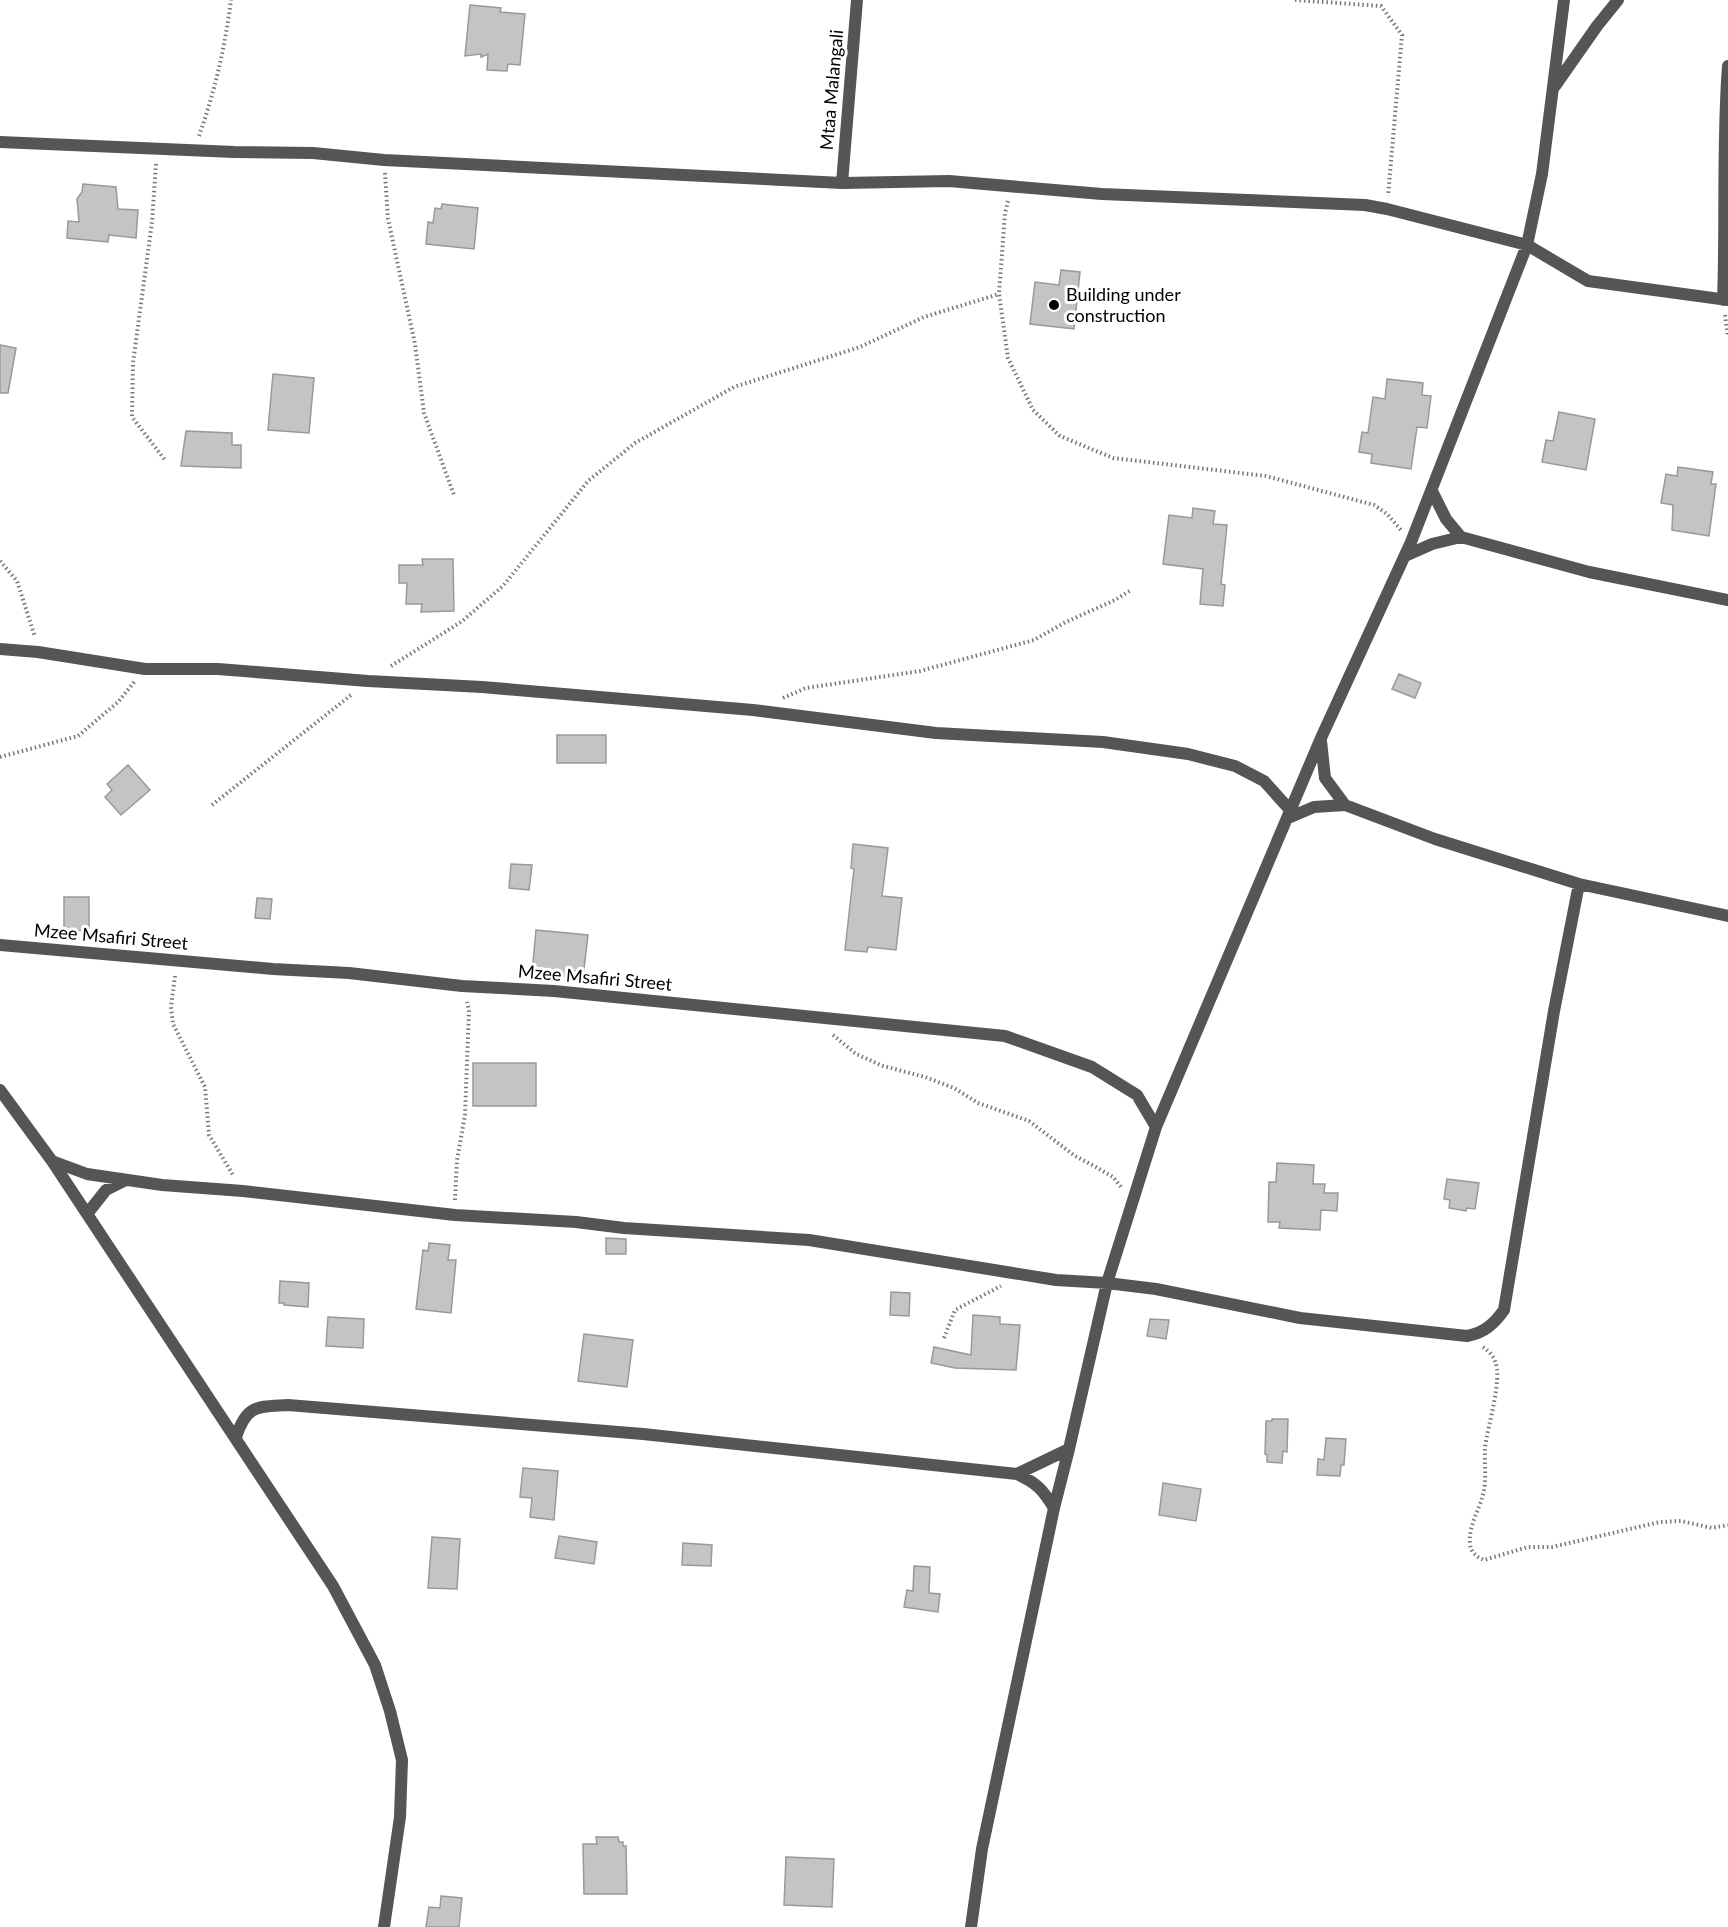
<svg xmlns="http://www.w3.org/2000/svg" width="1728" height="1927" viewBox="0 0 1728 1927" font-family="Lato,sans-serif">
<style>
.building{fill:#c4c4c4;stroke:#999;stroke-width:1.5}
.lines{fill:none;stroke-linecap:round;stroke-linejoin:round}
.path{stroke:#777;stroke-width:4;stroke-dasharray:1.5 3;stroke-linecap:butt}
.minor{stroke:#555;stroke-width:12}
.poi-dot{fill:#000;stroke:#fff;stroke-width:2}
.labels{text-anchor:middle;stroke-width:6;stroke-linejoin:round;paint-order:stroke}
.street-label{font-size:18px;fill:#000;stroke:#fff}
.poi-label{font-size:18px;fill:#000;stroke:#fff;text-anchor:start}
</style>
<rect width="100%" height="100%" fill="#fff"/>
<!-- building -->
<path class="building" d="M470,5L501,8L500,12L525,14L520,65L508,64L507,71L487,70L488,54L481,57V54L465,56Z
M83,184L116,187L118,209L138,210L136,238L109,235L108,242L67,238L68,221L79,222L77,199L82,192Z
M442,204L478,208L474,249L426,244L428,222L433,223L435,208L441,209Z
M1061,270L1080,272L1074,329L1030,324L1035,282L1059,285Z
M0,345L16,348L8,393H0Z
M273,374L314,378L309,433L268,430Z
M1387,379L1423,383L1422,395L1431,396L1427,428L1417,427L1411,469L1371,463L1372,454L1359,452L1362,432L1368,433L1373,397L1385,399Z
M1559,412L1595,419L1586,470L1542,462L1546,440L1553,441Z
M186,431L232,433V445H241V468L181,466Z
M1678,467L1713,472L1711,484H1716L1709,536L1672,530L1673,505L1661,503L1666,474L1677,476Z
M1193,508L1215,511L1213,524L1227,525L1221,584L1225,585L1223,606L1200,604L1203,569L1163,564L1169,515L1192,518Z
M422,559H453L454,611L421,612L422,604H406L407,583H399V565H423Z
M1399,674L1421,683L1415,698L1392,689Z
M557,735H606V763H557Z
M128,765L150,790L121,815L105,797L112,790L107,784Z
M853,844L888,848L882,896L902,898L896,950L868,947L867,952L845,950L854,869L851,868Z
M511,864L532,865L529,890L509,888Z
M64,897H89V930L64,931Z
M257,898L272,899L270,919L255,918Z
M536,930L588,935L583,978L532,973Z
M473,1063H536V1106H473Z
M1277,1163L1314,1165L1313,1184H1325L1324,1193H1338L1337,1211L1321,1210L1320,1230L1279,1228L1280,1222H1268L1269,1182H1276Z
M1447,1179L1479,1183L1475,1209L1467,1208L1466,1211L1449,1208L1450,1200L1444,1199Z
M606,1238L626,1239V1254H606Z
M429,1243L450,1245L448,1260H456L451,1313L416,1309L423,1250L428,1251Z
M280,1281L309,1283L308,1307L284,1305V1303H279Z
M891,1292L910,1293L909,1316L890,1315Z
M973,1315L1000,1317V1324L1020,1325L1016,1370L955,1368L931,1363L934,1347L971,1355Z
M328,1317L364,1319L363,1348L326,1346Z
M1150,1319L1169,1320L1166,1339L1147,1336Z
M584,1334L633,1340L627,1387L578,1381Z
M1272,1419H1288L1287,1452L1283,1451L1282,1463L1267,1462V1455L1265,1454L1266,1421H1272Z
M1326,1438L1346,1439L1344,1465H1341L1340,1476L1317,1475L1318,1459L1324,1460Z
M523,1468L558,1471L554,1520L530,1517L532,1498L520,1497Z
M1163,1483L1201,1489L1196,1521L1159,1515Z
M559,1536L597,1542L594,1564L555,1558Z
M432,1537L460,1539L457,1589L428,1588Z
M683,1543L712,1545L711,1566L682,1565Z
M914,1566L930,1567L929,1593L940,1594L938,1612L904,1607L907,1590L913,1591Z
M596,1837H618L619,1842H623V1846H626L627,1894H584L583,1844H597Z
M786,1857L834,1859L832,1907L784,1905Z
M441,1896L462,1898L459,1927H426L429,1907L440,1908Z"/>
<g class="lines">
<!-- path -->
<path class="path" d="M1295,0L1381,6L1402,35L1388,196
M199,136C215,91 225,47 231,0
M156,164L152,222L133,363L132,417L165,460
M385,173L388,219L415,344L424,413L454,495
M1008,201L1005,213L999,294L1008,358L1033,410L1060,436L1113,458L1266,476L1374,505L1387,514L1401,530
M1725,315L1728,337
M0,561L17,581L35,637
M391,666L461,622L503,586L588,481L635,443L734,387L860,347L924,317L999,294
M783,698L806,688L920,671L1034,640L1066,622L1115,600L1131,590
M0,757L78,736L118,702L135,681
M212,805L351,695
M175,976L171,1007L173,1024L205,1087L209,1135L233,1175
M833,1035L856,1054L883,1066L925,1077L954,1088L978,1103L1029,1121L1075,1156L1096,1167L1113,1177L1122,1188
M455,1200L457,1160L465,1115L469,1010L467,1002
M944,1338L955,1310L1001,1286
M1483,1347C1488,1351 1493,1355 1495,1361C1503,1379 1487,1428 1485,1448C1484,1464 1487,1479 1483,1495C1479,1510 1468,1527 1470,1544C1471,1553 1477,1557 1484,1560L1528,1547H1552L1660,1522L1681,1521L1712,1528L1728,1525"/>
<!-- minor -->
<path class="minor" d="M1555,86L1597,26L1618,0
M0,142L234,152L313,153L384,160L842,183L949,181L1102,194L1365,205L1387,209L1527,245L1588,281L1728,300
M842,183L857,0
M1723,300C1726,222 1722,144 1728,66
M1432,491L1446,519L1461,537L1589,572L1728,600
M1405,556L1432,544L1461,537
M0,649L38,652L145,669H218L368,681L482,687L753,710L936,733L1103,742L1188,754L1235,766L1264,781L1291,811
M1321,741L1325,778L1345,805L1435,839L1579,884L1728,916
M1288,818L1314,807L1345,805
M0,945L273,969L349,973L462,986L554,991L1005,1036L1092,1067L1137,1095L1156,1127
M0,1090L52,1161L333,1586L375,1665L390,1711L402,1760L400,1817L384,1927
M52,1161L87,1174L162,1185L243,1191L455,1215L576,1222L624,1228L809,1240L1056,1280L1107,1283L1156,1289L1300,1318L1467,1336C1484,1333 1494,1324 1504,1310L1554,1011L1579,884
M87,1214L106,1190L124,1181
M236,1437C247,1404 257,1407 288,1405L643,1434L1017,1474C1037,1483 1043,1490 1054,1508
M1017,1474L1069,1449
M971,1927L982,1849L1054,1508L1069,1449L1107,1283L1156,1127L1321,738L1411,542L1527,245L1542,174L1564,0"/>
</g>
<!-- markers -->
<circle class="poi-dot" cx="1054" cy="305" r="6"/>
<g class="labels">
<!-- street labels -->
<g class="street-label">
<text transform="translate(832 90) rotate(-85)" y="6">Mtaa Malangali</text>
<text transform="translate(111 937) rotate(5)" y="6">Mzee Msafiri Street</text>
<text transform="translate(595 978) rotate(5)" y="6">Mzee Msafiri Street</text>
</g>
<!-- poi labels -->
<g class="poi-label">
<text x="1066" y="301">Building under<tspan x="1066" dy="21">construction</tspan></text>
</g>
</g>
</svg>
